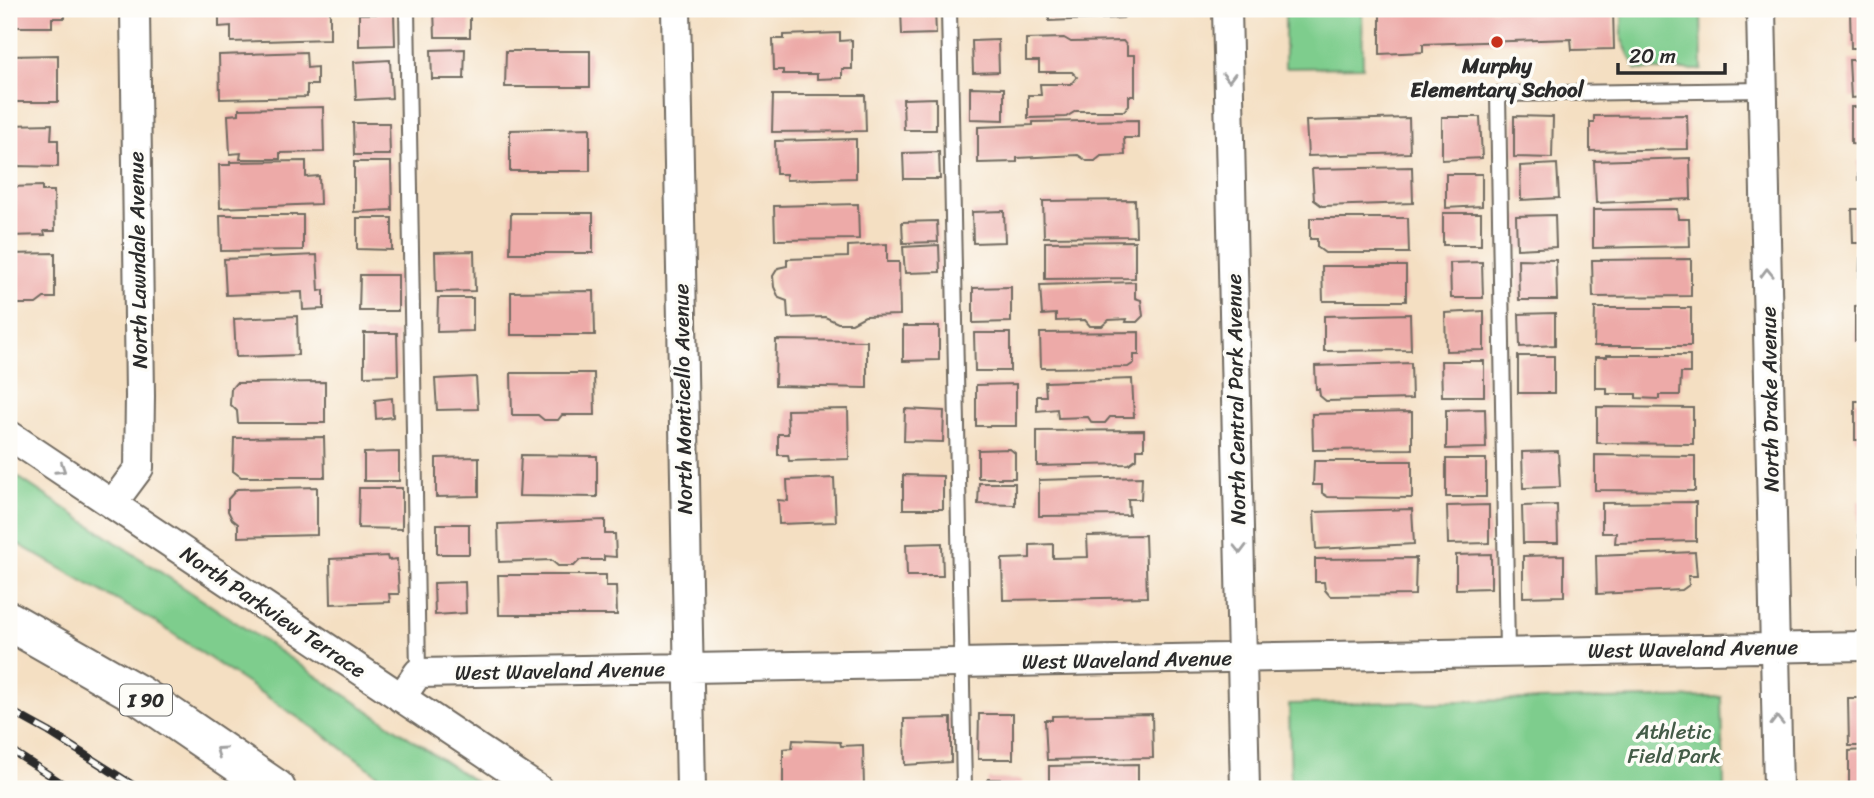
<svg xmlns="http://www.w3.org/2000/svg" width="1874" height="798" viewBox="0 0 1874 798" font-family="Sriracha,sans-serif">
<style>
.green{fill:#7ecd8d;stroke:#547c5c;stroke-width:2}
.building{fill:#edaaa8}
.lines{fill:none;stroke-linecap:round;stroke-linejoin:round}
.lane-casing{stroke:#716a60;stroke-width:18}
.street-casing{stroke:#716a60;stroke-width:32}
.highway-casing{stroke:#716a60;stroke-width:42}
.lane{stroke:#fff;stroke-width:14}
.street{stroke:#fff;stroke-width:28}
.highway{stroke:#fff;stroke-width:38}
.rail-casing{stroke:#2b2b2b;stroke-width:8}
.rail{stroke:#fdfcf7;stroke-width:5;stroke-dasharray:16;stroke-linecap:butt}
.oneway{stroke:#a0a0a0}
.poi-dot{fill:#c8321e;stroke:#fdfcf7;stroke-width:2.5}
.labels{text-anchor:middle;stroke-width:7;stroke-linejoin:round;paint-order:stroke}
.shield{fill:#fdfcf7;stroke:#6a6a68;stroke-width:2}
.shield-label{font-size:19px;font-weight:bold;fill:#2b2b2b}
.poi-label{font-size:21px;font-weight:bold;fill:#2b2b2b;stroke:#fdfcf7}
.street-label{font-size:21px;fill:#2b2b2b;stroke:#fdfcf7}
.park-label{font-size:21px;fill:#445c48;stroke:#fdfcf7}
</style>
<rect width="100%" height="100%" fill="#fdfcf7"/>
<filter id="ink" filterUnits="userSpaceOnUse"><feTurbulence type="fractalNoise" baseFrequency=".0143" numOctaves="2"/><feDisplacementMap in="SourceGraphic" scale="14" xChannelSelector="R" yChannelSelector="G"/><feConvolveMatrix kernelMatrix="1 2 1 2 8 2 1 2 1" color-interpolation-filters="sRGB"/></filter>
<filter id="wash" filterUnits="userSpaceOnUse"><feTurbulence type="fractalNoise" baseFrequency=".00686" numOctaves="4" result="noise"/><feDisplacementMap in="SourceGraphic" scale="28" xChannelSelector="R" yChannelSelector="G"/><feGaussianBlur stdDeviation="1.57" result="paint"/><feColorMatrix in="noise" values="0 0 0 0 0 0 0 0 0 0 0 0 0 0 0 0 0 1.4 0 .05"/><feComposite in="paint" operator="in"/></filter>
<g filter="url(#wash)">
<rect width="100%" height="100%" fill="#f4dfc2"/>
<!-- green -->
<path class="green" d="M1285,9H1362L1363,67L1285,68Z
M1631,9H1701L1702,70H1636L1622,40V16Z
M9,471L486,789H397L324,735L157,623L9,539Z
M1722,697L1724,789H1291L1289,704Z"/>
<g id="blocks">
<!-- building -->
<path class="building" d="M9,9H65V18H52V27H9Z
M219,9H330V39L231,42V26L219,27Z
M376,9H392V14H394L395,45L359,46V14H376Z
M434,9H470V37H435Z
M901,9H935L936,34L902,35Z
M1049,9H1129V13L1123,18L1049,21Z
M1380,9H1613L1614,49L1572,50L1571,39L1423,44V52L1380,54Z
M1850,12H1865V48H1851Z
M840,33V41L852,40V69H842V78L817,79V74H783V70H774L773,39H784V35Z
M1064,38L1071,42L1123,41L1127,46V55H1135V96H1129V105L1124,111H1076L1066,117L1028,118V95H1041L1040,84H1071L1077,77L1072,72H1039V61H1026V39Z
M998,40L999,72L973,73L972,41Z
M465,49L464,79H432L431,50Z
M506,51H590V87H505Z
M306,52L307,68L317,67V85H307V97L220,99L219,55Z
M58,55V102H9V56Z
M390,60L392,98L356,100L354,62Z
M1849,60H1865V97L1851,98Z
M970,87L1004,88V120L970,119Z
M773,95H865L866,131L772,132Z
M936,98V130H904L903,99Z
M323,107L324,152L280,153V159H240L241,153L230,154L228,115L239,114V109Z
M1851,107H1865V145L1851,144Z
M1687,115L1688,149L1590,151V122H1594V116Z
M1514,116L1553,117L1552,158L1514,157Z
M1442,117H1480L1482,158L1442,160Z
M1409,118L1410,153L1308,156L1306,121Z
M1138,120V138H1124L1125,155L1101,156L1095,161H1087L1078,155L1017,158V162L978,163V127L1033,125V122Z
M353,123H389L390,155H354Z
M52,124L51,140H58V167L18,166L9,172V125Z
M590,128V171H510V130Z
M856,139V178L786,180V174H776L775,141Z
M939,152L940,179H904L903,153Z
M1690,158L1691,199L1596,203L1594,161Z
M306,161V177L319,176L320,204L220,208L219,165H230V162Z
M1858,161H1865V180H1858Z
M354,162H391L392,210L354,212Z
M1557,164L1559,198L1521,200L1520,166Z
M1412,167L1413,203L1322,206L1314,200L1312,169Z
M1446,174H1482V206L1446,208Z
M42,186V191H54L55,231H44L45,235L9,236V187Z
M1135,200L1136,236L1044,237L1043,201Z
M858,204L859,239L775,240L774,206Z
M1677,209L1678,219H1689L1690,246L1593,248V210Z
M1852,209H1865V243H1853Z
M1004,211L1005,242L973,243L972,212Z
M511,213H593V253H510Z
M1443,213H1481V245H1443Z
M220,215H303V250L221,251Z
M1555,215L1556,247L1517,249L1516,216Z
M357,218H392V250L357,249Z
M1310,218H1408L1409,253H1325L1317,247V239H1310Z
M937,221L938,242L903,243L902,222Z
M1135,241V278L1045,279V242Z
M887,244V262H899L900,315L865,316L852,323H838L825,317L788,318L787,301L779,298L774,287L773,276L778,268L787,266V259L848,257V246Z
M939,245L940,272L905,273L903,247Z
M474,251L475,291L436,292L435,252Z
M55,253V298H44L36,304H9V254Z
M317,255L319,291L324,290V309L303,310L302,292L226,295L224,259Z
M1860,258H1865V292H1859Z
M1518,259L1556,260L1557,300H1519Z
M1691,259V296L1593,297L1592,260Z
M1482,262L1483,298H1451L1450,263Z
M1322,266H1406V301H1323Z
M360,275H398V311H359Z
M1135,282V298L1141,300L1143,316L1137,322H1126L1127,319L1109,320L1102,326H1090L1085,320L1056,321V314L1042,315L1040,285Z
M1011,287V322L973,323V288Z
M594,291L595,335H511V292Z
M438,298H473V331L437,332Z
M1865,305V341H1855V306Z
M1595,308H1691V346H1594Z
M1484,311V350L1446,351L1445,313Z
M1555,313V345L1520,347L1519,314Z
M1410,314L1411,350L1324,351V316Z
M297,316L298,355L236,357L234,319Z
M903,326H939V360L903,361Z
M1139,332V355H1134V363L1128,367L1041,368L1040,333Z
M364,333H397L398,375L364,376Z
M974,333H1010V371H975Z
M776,340L867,341V388L775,386Z
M1607,355H1690V373H1681L1680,395H1659V399L1636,398V394H1607V388H1595V357H1607Z
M1518,356H1554V393H1518Z
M1441,361H1484V396H1442Z
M1411,363L1412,399L1326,401L1320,396L1319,389H1316L1315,366Z
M511,373H594L595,415H562L558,420H544L538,415H512Z
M476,377L478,409L437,410L435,379Z
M1132,379L1134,417H1110L1105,423H1092L1088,417L1058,418L1057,409L1037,411V396H1046L1045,382Z
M325,382V423H238L237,411L230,404L231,389L236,383Z
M1016,384V426H976V385Z
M392,398L393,417L376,419L375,400Z
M1855,401H1865V440H1855Z
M1597,407L1693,408V444L1597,443Z
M848,409L849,459L789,461L788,455H778V434H788L787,410Z
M905,409L944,411L943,442L904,441Z
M1485,409L1486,448L1446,449V410Z
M1412,412V449L1313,450L1312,414Z
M1144,430V449H1137V458L1129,464L1037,466V431Z
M324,437L325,477H241L233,471L234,438Z
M1010,449L1015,453V478H978V450Z
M1558,451L1560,487L1523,488L1522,452Z
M399,452V481H364V453Z
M521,455L597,456V497L519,496Z
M1595,455L1695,456V491L1595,490Z
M479,457V496L436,497V458Z
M1446,459H1486V497H1446Z
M1314,461H1412V498L1328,497L1322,493V485H1313Z
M903,475L943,476V509H903Z
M1142,477L1141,499H1128L1129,515L1039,516V480Z
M834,478L836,522L779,524L778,500L788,501L787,480Z
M979,483H1015V505L978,504Z
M317,487V535L238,537V524L232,519L228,511V499L237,489Z
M359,488H402V529L358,528Z
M1858,501H1865V538H1859Z
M1696,502V541L1615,543L1616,533H1602V503Z
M1489,505V543L1448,544L1447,506Z
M1557,505L1558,543H1523L1522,506Z
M1412,509L1414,544L1316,549L1314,512Z
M605,520V534H615L616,557L604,556V560H580L574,566H558L551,560L499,562L498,524Z
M437,524H469V554H437Z
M1145,535L1147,597L1003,600L1002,559L1030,558V545L1053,544V558L1088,557L1087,536Z
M942,543L943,576H907L906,544Z
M1859,549H1865V585H1859Z
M1695,552L1697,576H1688L1689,585L1682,590L1597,594L1596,556Z
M1491,554V588L1456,589V555Z
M1564,555V596L1523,597V556Z
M387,556L388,560L397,559L399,594H389L390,602L331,604L330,559Z
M1416,558L1415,595L1330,596L1325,590L1324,582H1315V559Z
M498,575H606V586H616L617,615H499Z
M465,582L466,613L435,615L434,583Z
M1848,698H1865V746H1849Z
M979,714H1013V759H978Z
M1152,714L1153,758L1047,760L1045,720H1052V716Z
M951,718V762L905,765L904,719Z
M793,740L840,742L841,746L863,745L864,789H783V749L792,748Z
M1865,750V789H1849V751Z
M1138,764V789H1049V766Z
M988,779L1022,780V789H987Z"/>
</g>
</g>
<g filter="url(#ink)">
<use href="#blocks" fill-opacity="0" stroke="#716a60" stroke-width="2"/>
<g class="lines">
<defs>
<path id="lane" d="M407,9L418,673
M949,9L964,789
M1507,653L1498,94L1763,90"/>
<path id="street" d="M676,9L691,789
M1227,9L1245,789
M1761,9L1778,789
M9,435L538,789
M113,503L139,468L140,396L135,9
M401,698L418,673L1865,646"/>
<path id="highway" d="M9,621L139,695L276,789"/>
</defs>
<!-- lane casing -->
<use href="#lane" class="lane-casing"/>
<!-- street casing -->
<use href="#street" class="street-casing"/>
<!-- highway casing -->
<use href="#highway" class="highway-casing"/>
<!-- lane -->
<use href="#lane" class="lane"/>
<!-- street -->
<use href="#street" class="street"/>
<!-- highway -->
<use href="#highway" class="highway"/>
<defs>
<path id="rail" d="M9,710L49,732L139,789
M9,749L71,789"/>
</defs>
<!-- rail casing -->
<use href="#rail" class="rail-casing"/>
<!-- rail -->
<use href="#rail" class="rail"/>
</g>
<!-- one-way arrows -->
<defs><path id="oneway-chevron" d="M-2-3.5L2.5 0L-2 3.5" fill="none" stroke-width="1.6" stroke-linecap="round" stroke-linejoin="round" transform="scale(1.75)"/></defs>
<g class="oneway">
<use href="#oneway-chevron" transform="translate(1229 77) rotate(89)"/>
<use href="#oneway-chevron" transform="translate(1767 273) rotate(-91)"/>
<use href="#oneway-chevron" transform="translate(61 469) rotate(33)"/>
<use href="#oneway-chevron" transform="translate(1240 549) rotate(89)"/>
<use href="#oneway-chevron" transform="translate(1777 721) rotate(-91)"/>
<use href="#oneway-chevron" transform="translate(220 751) rotate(-145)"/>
</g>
</g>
<!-- markers -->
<circle class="poi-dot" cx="1497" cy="42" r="7"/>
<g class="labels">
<!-- shield labels -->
<rect class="shield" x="120" y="684.5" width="52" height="31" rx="5"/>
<g class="shield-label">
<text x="146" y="707">I 90</text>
</g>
<!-- poi labels -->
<g class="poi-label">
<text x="1497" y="73">Murphy<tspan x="1497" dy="24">Elementary School</tspan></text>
</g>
<!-- street labels -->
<g class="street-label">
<text transform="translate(138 260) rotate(-91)" y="7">North Lawndale Avenue</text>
<text transform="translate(683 399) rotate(-91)" y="7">North Monticello Avenue</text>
<text transform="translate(1236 399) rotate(-91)" y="7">North Central Park Avenue</text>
<text transform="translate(1770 399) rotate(-91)" y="7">North Drake Avenue</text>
<text transform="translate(273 612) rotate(34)" y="7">North Parkview Terrace</text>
<text transform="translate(1693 649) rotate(-1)" y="7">West Waveland Avenue</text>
<text transform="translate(1127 660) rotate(-1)" y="7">West Waveland Avenue</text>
<text transform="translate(560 671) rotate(-1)" y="7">West Waveland Avenue</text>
</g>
<!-- park labels -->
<g class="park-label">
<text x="1674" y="739">Athletic<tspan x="1674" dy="24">Field Park</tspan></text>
</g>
</g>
<!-- margin -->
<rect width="1874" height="798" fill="none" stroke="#fdfcf7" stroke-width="35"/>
<!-- scale -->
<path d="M1618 63v10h107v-10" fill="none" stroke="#2b2b2b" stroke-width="3.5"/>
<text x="1629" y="63" font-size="21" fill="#2b2b2b" stroke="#fdfcf7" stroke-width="5" paint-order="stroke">20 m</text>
</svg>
